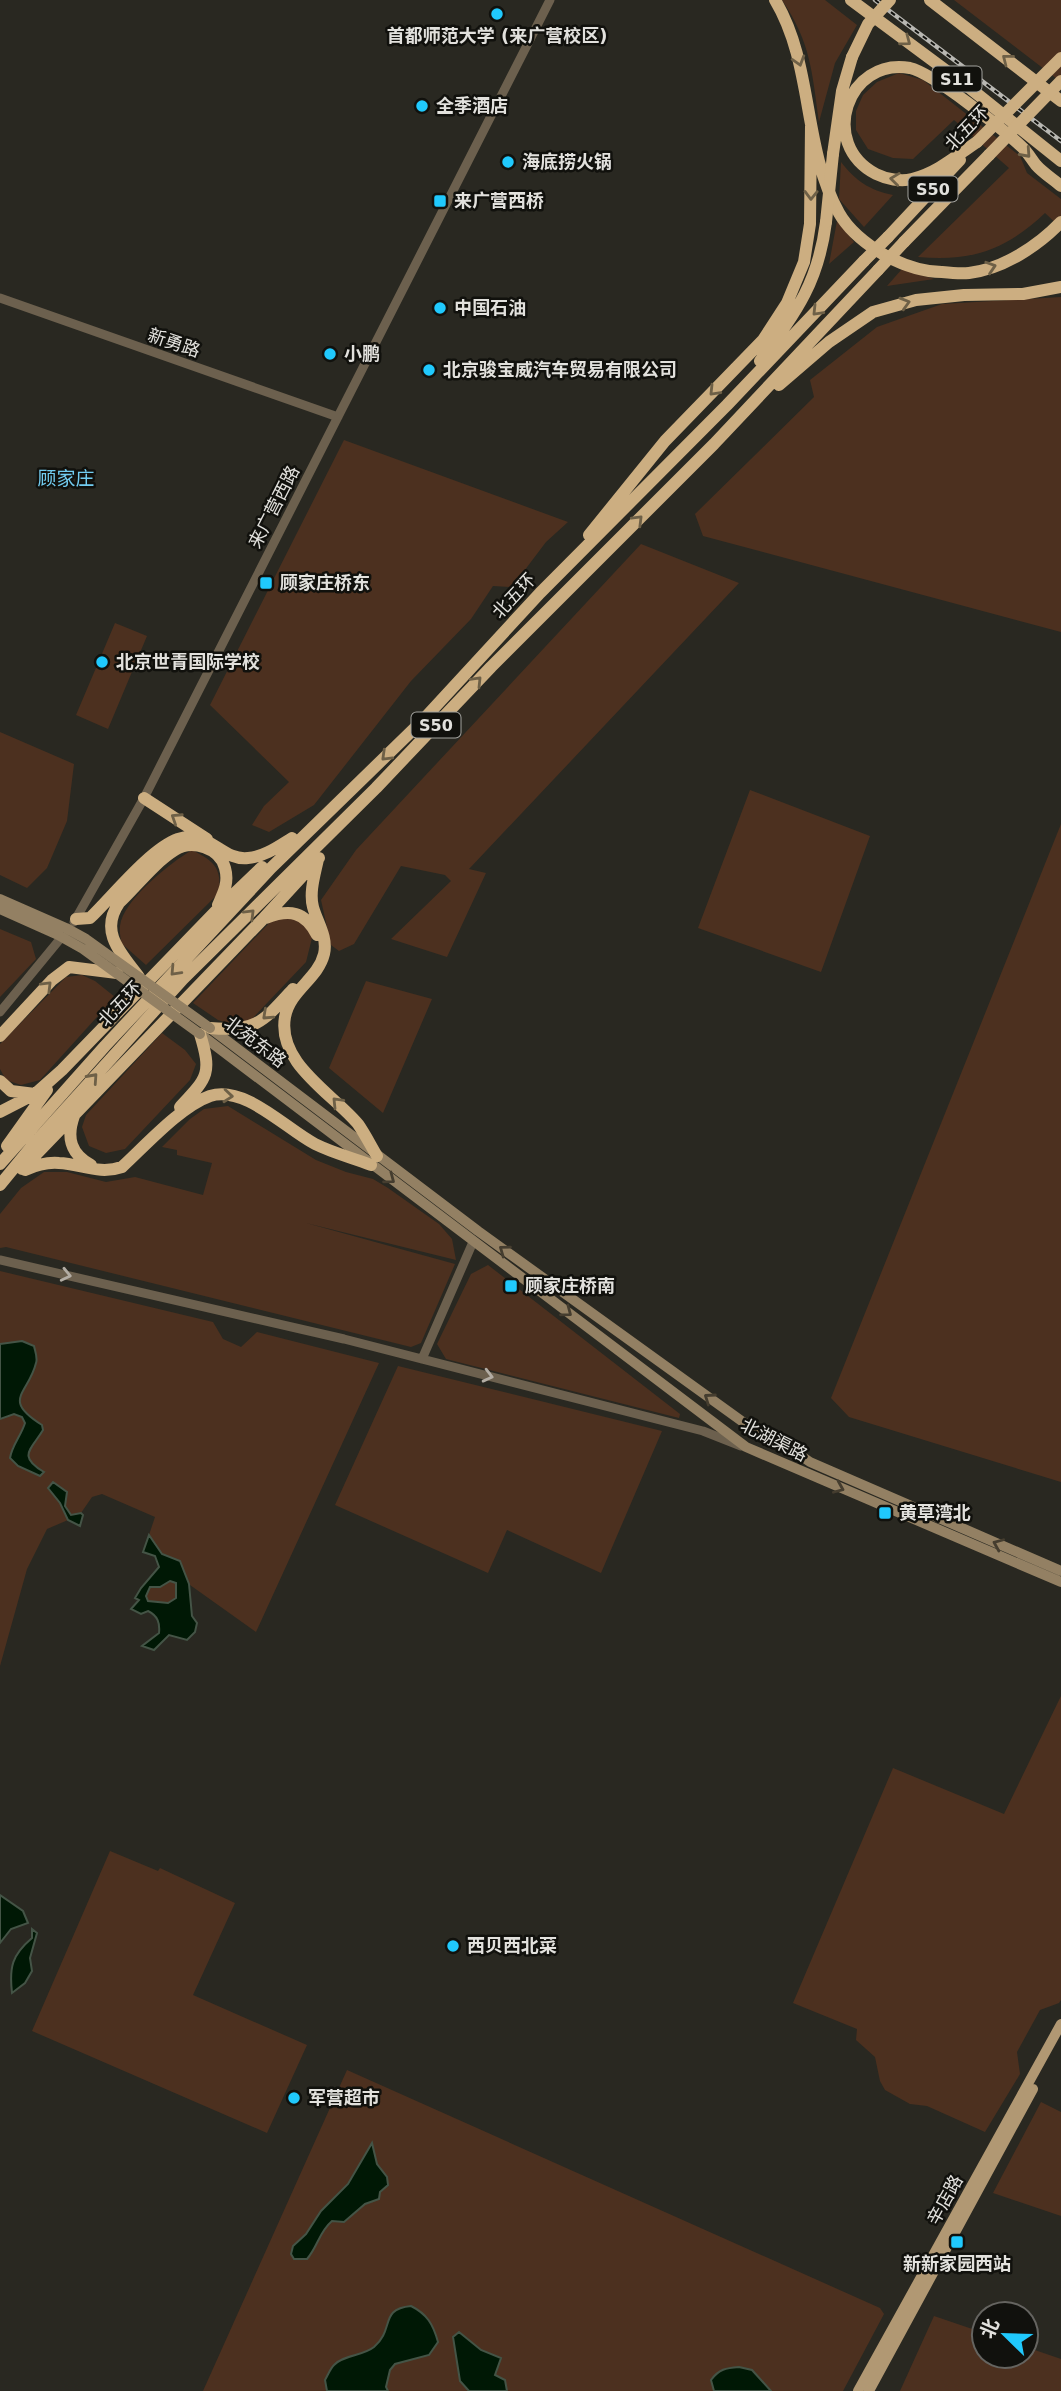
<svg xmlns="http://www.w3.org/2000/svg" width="1061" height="2391" viewBox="0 0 1061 2391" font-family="'DejaVu Sans','Noto Sans SC',sans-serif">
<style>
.green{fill:#4c301f}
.water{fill:#001805;stroke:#445446;stroke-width:2;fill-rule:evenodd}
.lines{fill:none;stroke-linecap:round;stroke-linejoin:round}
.tertiary{stroke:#6c604e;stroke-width:9}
.secondary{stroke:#938063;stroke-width:10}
.primary{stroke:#b19873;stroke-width:10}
.motorway{stroke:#ccae81;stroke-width:12}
.rail-casing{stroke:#b8b7b2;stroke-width:4.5}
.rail{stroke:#11110d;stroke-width:2;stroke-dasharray:5;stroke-linecap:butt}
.secondary-bridge{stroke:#938063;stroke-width:10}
.motorway-bridge{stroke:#ccae81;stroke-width:12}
.oneway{stroke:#6e6047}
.oneway2{stroke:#453d2f}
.oneway3{stroke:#b3ada4}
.poi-dot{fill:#20c9fd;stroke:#11110d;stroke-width:2.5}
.labels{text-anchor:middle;stroke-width:5;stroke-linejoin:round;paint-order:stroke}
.shield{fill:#11110d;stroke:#a3a39f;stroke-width:2}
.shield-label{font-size:16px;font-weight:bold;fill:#e2e1dd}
.poi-label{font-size:18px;font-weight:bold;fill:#e2e1dd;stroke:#11110d;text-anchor:start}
.street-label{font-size:18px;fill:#e2e1dd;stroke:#11110d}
.neighbourhood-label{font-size:19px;fill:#72ccf0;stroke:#11110d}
</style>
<rect width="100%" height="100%" fill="#292821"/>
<!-- green -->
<path class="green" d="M782,0H825L857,25L835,63L819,122C812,72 811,43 782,0Z
M954,0H1061V82Z
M899,73L923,80L1020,156L1027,173L1061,199V228L1045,213C1006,250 971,262 918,257L1009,168L954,120L913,159L893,158L868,149L856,130V111L863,95L877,82Z
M841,162C856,181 869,190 893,195L864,227L839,199Z
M837,221L854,242L829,264Z
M902,269L934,279L887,286Z
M1061,297V632L703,536L695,514L814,397L810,380L877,327L942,304Z
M344,440L568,522L546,542L512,587L493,586L471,619L411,681L314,805L269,832L252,825L264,806L289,782L210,705Z
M641,544L739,583L469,869L486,873L447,957L391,939L451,881L445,875L401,866L354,944L339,951L331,945L321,900L356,850Z
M115,623L147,636L108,729L76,715Z
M0,732L74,764L67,821L47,868L27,888L0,875Z
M750,790L870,836L821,972L698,928Z
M1061,824V1482L849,1417L831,1398Z
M192,850C214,861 222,868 219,893L146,965L121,943C121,938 119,932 120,926C123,900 170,863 192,850Z
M291,918L305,924L312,938L306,962L251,1020L231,1024L218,1020L193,1003L272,920Z
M0,929L31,942L36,959L0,997Z
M82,975L95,981L115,997L40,1080L21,1085L6,1080L0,1069V1044L66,977Z
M366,981L432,999L383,1113L329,1068Z
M162,1033L185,1050L196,1064L190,1080L125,1149L106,1153L89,1146L82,1127L86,1115Z
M228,1106L316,1160L346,1172L373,1179L388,1188L439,1224L452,1239L456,1260L306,1223L455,1264L421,1343L411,1347L6,1247L0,1248V1214L21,1188L44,1172H67L106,1182L135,1177L203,1195L212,1163L177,1155V1150L162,1147L190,1119L204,1109Z
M488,1265L680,1414L679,1418L446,1359L437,1344L471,1274Z
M0,1271L213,1322L223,1339L241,1347L257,1332L379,1363L256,1632L190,1585L180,1561L162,1554L149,1535L155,1517L102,1494L92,1497L81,1513L71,1516L65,1506L48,1488L60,1503L68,1520L47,1529L27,1569L0,1666V1419L14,1414L22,1417L25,1423L20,1437L12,1448L18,1466L39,1476L43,1472C15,1453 35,1448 42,1425C1,1398 28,1396 36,1363C37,1358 35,1351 34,1346L22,1341L0,1344Z
M398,1366L662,1431L601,1573L507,1530L488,1573L335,1505Z
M170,1581L176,1583V1598L168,1603L148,1601L146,1596L150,1587H160Z
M1061,1696V2000L1059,2003L1040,2010L1017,2052L1020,2074L985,2132L927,2106L910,2104L885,2090L880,2081L875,2057L856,2040L857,2029L793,2003L893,1768L1004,1814Z
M110,1851L158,1871L160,1868L235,1903L193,1995L307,2045L267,2133L32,2031Z
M347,2070L880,2308L884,2314L843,2391H203Z
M1041,2102L1061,2112V2216L993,2193Z
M934,2316L984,2333V2356H1026V2347L1061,2359V2391H900Z"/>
<!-- water -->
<path class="water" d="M22,1341L34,1346C35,1351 38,1358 36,1363C28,1395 1,1399 42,1425L43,1430C31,1450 17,1456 44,1472L40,1476L18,1466L10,1458C12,1445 21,1436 25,1423L22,1417L14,1414L0,1419V1344Z
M53,1482L67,1492L65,1506L71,1515L81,1513L83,1515L80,1526L68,1520L60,1503L48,1488Z
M149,1535L162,1554L180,1561L189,1584L192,1616L197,1623L195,1632L187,1640L169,1635L154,1650L142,1646L159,1633C160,1623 158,1616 148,1611L141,1614L131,1609L139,1600L135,1598L141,1588L159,1567L155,1556L143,1552ZM170,1581L176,1583V1598L168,1603L148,1601L146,1596L150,1587H160Z
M0,1895L23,1911L28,1923L11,1929L0,1943Z
M32,1929L37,1933L30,1958L32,1971L25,1983L12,1993C9,1967 12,1955 32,1938Z
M372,2143L377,2164L387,2177L388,2185L380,2192L379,2199L365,2204L344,2222L332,2221C319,2232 318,2246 307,2259H294L291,2254L293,2246L306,2234L321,2211L348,2184Z
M411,2306C427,2314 433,2324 438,2342L429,2355L395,2364L390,2370L386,2387L388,2391H327L325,2380C328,2375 330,2369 334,2365C343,2355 363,2356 374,2347C395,2329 379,2309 411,2306Z
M459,2332L481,2350L501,2358L495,2375L505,2380L507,2391H469L460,2381L453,2337Z
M739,2367L752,2370L771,2391H714L711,2380C719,2369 726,2368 739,2367Z"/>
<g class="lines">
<!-- tertiary -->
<path class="tertiary" d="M0,298L338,417
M74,922L144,798L550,0
M0,1012L65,933
M0,1260L344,1339L703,1431L741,1446
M422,1359L473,1242"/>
<!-- secondary -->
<path class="secondary" d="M210,1028L478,1231L743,1422L784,1444L810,1462L1061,1571
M200,1034L746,1447L1061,1582"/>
<!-- primary -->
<path class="primary" d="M858,2391L1061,2024
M869,2391L1033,2089"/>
<!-- motorway -->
<path class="motorway" d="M775,0C814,65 802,147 839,213C849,231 869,246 886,256C903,265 923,272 942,272C951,273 961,274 969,273C1003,269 1038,246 1061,222
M851,0L971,89L1061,161
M930,0L1061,101
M977,142C956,156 937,173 912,179C901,182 886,179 876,174C818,144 847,57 910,68C933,73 1004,130 1023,148C1028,153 1032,160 1036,165C1043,173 1053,179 1061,186
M833,154L842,91L852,57
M888,237L960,160
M904,242L989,155
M760,361C796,312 818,284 826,222
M779,385L829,342L873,312L916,300L964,295L1023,294L1061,287
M589,535L665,441L763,340L787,303L804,262L810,224L811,126
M144,798L207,839
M318,859C315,874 309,892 313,907C317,922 328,937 324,954C318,979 290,990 285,1017C277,1063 332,1093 358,1124C365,1134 371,1146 377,1156
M266,918C289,909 305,911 317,935
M76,919L90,918C112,897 150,849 178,839C210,829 221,861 248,858C264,857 279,846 292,838
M139,977C121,953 99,932 119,903C137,886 154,863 175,850C192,839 220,848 225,868C229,882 224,892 218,905
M210,1028C256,1032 263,1022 293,989
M0,1036L52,980L69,967L117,973
M0,1081L11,1091L35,1094
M180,1107C208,1077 212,1074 200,1034
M0,1112L35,1094L62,1070L216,911L262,867
M74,1116C66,1138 71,1154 91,1165
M7,1146L47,1090
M0,1164L105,1046L271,868L422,721L540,593L727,405L864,261
M22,1169L262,920L319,858
M25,1170C36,1165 47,1162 59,1163C81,1164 99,1175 122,1167C145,1146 181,1106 210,1096C245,1085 286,1129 315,1144C333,1153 353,1158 371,1165
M0,1185L32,1146L183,979L376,788L491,667L714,444L878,270"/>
<defs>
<path id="rail" d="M875,0L1061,141"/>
</defs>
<!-- rail casing -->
<use href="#rail" class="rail-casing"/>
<!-- rail -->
<use href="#rail" class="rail"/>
<!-- secondary-bridge -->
<path class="secondary-bridge" d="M0,899L66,928L86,939L210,1028
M0,909L58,935L83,949L200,1034"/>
<!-- motorway-bridge -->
<path class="motorway-bridge" d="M852,57L868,24L890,0
M977,142L1061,58
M989,155L1061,81
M826,222L833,154
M864,261L888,237
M878,270L904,242"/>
</g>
<!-- one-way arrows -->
<defs><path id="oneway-chevron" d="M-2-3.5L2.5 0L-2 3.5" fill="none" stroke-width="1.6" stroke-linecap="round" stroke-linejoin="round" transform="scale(1.75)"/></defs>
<g class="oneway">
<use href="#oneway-chevron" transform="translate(906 41) rotate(37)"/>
<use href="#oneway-chevron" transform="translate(1007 59) rotate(-142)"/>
<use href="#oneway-chevron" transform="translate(799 61) rotate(73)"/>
<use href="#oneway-chevron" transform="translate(1026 153) rotate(48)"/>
<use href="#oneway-chevron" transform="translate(895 179) rotate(-173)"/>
<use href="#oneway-chevron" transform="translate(811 195) rotate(91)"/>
<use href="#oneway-chevron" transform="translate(991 267) rotate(-18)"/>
<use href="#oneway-chevron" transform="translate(905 303) rotate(-16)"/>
<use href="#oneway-chevron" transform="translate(817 311) rotate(134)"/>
<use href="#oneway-chevron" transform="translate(714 391) rotate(134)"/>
<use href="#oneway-chevron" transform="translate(638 520) rotate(-45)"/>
<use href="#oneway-chevron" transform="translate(477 681) rotate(-46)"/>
<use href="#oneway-chevron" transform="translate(386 756) rotate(136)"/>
<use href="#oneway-chevron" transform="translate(176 818) rotate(-147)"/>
<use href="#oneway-chevron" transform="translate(250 914) rotate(-45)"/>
<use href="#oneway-chevron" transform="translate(175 971) rotate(133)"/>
<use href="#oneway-chevron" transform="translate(47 986) rotate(-45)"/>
<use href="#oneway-chevron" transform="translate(267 1015) rotate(137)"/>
<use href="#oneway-chevron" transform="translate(93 1078) rotate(-48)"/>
<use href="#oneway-chevron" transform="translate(228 1096) rotate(5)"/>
<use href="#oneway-chevron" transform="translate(337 1102) rotate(-134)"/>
</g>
<g class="oneway2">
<use href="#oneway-chevron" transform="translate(390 1179) rotate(37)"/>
<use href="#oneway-chevron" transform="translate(504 1250) rotate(-144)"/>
<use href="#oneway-chevron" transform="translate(567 1312) rotate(37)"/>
<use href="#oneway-chevron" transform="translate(709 1398) rotate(-145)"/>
<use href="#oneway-chevron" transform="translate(839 1488) rotate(23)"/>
<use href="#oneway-chevron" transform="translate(998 1544) rotate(-157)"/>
</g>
<g class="oneway3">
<use href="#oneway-chevron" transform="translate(66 1275) rotate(13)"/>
<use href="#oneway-chevron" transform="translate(488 1376) rotate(14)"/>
</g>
<!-- markers -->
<g class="poi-dot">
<circle cx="497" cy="14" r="7"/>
<circle cx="422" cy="106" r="7"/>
<circle cx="508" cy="162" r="7"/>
<rect x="433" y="194" width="14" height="14" rx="3.5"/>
<circle cx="440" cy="308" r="7"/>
<circle cx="330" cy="354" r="7"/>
<circle cx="429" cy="370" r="7"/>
<rect x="259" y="576" width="14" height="14" rx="3.5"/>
<circle cx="102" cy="662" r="7"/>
<rect x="504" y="1279" width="14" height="14" rx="3.5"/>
<rect x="878" y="1506" width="14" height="14" rx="3.5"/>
<circle cx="453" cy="1946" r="7"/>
<circle cx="294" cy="2098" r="7"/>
<rect x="950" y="2235" width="14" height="14" rx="3.5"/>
</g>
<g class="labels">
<!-- shield labels -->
<g class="shield">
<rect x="932.5" y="66.5" width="49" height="25" rx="5"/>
<rect x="908.5" y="176.5" width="49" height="25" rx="5"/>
<rect x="411.5" y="712.5" width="49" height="25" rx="5"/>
</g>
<g class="shield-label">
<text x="957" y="85">S11</text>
<text x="933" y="195">S50</text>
<text x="436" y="731">S50</text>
</g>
<!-- poi labels -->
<g class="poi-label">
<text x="497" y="42" text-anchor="middle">首都师范大学 (来广营校区)</text>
<text x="436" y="112">全季酒店</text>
<text x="522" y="168">海底捞火锅</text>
<text x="454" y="207">来广营西桥</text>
<text x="454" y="314">中国石油</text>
<text x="344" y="360">小鹏</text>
<text x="443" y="376">北京骏宝威汽车贸易有限公司</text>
<text x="280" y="589">顾家庄桥东</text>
<text x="116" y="668">北京世青国际学校</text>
<text x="525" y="1292">顾家庄桥南</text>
<text x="899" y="1519">黄草湾北</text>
<text x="467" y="1952">西贝西北菜</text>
<text x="308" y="2104">军营超市</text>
<text x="957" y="2270" text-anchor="middle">新新家园西站</text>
</g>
<!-- street labels -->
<g class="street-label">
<text transform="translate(967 128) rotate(-46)" y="6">北五环</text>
<text transform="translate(174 343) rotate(19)" y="6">新勇路</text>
<text transform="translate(274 507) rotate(-63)" y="6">来广营西路</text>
<text transform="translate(514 596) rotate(-47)" y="6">北五环</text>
<text transform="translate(120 1004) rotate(-47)" y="6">北五环</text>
<text transform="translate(255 1042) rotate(37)" y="6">北苑东路</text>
<text transform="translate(774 1440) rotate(27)" y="6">北湖渠路</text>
<text transform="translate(945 2200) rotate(-61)" y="6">辛店路</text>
</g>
<!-- neighbourhood labels -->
<g class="neighbourhood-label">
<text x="66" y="485">顾家庄</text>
</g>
</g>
<!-- north arrow -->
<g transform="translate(1005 2335) rotate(293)"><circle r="33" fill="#11110d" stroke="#656460" stroke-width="2"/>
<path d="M0-5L12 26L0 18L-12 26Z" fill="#20c9fd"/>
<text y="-10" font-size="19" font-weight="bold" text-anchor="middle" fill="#e2e1dd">北</text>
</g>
</svg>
